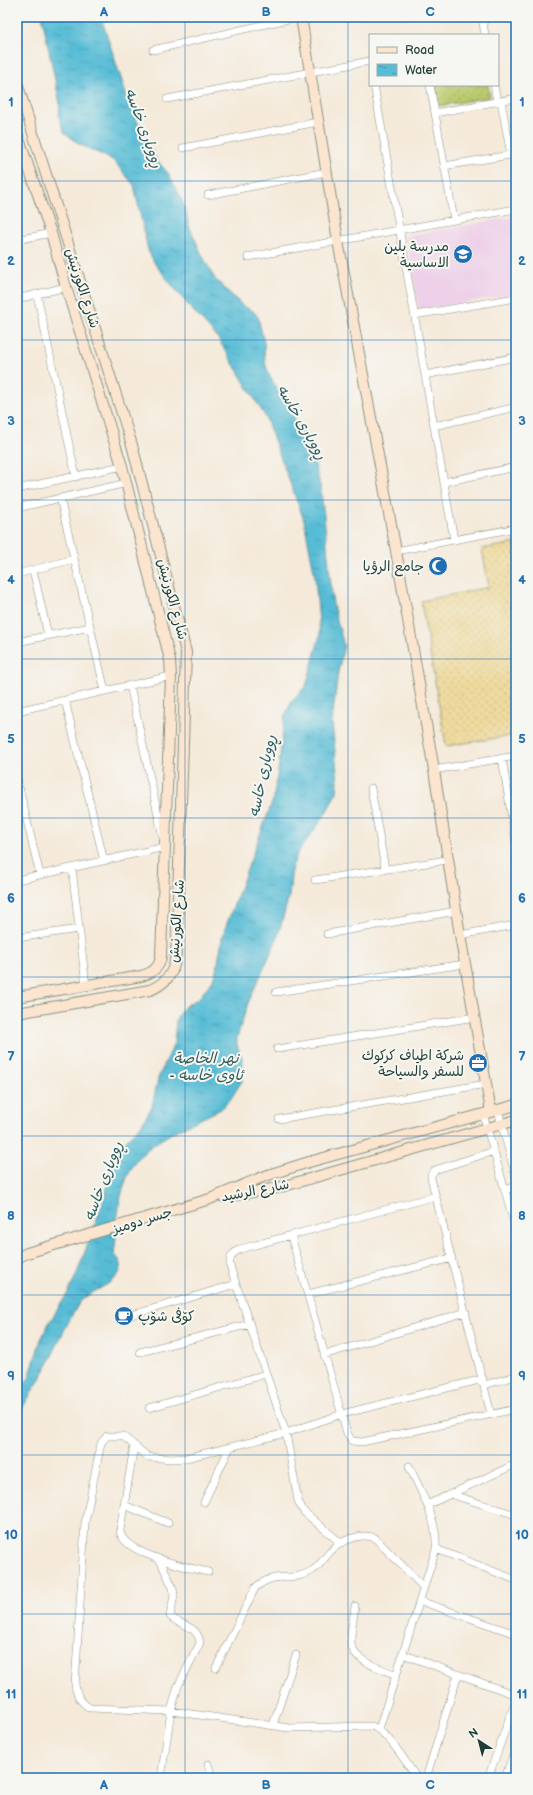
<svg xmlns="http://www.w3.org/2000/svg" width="533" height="1795" viewBox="0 0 533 1795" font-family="'Balsamiq Sans','Playpen Sans Arabic',sans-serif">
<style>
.built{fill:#eed0e8}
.grass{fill:url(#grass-dots);stroke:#6c8450}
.sand{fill:url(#sand-dots);stroke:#868c69}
.water{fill:url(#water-ripples);stroke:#3b7c84}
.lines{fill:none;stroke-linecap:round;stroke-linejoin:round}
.street-casing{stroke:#8a9487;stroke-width:8}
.secondary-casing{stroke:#8a9487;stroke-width:12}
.street{stroke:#fff;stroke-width:7}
.secondary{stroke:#fbe5cf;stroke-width:10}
.grid{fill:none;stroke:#1f6fb2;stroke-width:1;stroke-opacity:0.55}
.labels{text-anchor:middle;stroke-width:4;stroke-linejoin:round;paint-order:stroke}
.poi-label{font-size:14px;fill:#1f3d34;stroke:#f6f6f2;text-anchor:end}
.street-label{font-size:14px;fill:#1f3d34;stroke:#f6f6f2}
.water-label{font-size:15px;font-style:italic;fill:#2d5d5c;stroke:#f6f6f2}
.neatline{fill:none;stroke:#1f6fb2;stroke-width:1.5}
.grid-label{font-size:13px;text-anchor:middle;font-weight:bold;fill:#1f6fb2}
</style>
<defs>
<pattern id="grass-dots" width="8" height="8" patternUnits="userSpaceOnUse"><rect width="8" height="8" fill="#baca6c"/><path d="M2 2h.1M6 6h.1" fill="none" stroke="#9fae5e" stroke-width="1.8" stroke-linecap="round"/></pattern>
<pattern id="sand-dots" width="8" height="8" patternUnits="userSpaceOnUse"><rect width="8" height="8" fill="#eeda9e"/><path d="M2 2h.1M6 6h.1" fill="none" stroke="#ccbc89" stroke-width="1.8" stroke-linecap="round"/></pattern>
<pattern id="water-ripples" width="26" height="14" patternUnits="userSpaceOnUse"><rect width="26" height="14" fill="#57bcd5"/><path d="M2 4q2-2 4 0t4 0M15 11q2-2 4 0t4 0" fill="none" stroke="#479aae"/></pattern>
</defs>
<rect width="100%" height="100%" fill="#f6f6f2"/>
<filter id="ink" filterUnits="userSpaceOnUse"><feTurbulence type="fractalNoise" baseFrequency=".025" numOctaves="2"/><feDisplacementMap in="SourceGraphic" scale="8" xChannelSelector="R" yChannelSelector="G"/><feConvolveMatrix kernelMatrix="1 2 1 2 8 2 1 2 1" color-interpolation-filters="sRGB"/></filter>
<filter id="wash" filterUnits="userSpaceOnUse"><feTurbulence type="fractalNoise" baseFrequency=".012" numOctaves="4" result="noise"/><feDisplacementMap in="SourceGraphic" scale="16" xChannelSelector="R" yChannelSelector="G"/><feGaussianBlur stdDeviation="0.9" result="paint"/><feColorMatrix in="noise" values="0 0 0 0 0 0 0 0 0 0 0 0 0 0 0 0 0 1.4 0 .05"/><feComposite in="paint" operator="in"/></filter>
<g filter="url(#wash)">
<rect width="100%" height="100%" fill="#f5eada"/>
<!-- built -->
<path class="built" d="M516,216V294L419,310L406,236Z"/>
<!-- grass -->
<path class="grass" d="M435,85H488L490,97L439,106Z"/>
<!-- sand -->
<path class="sand" d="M516,543V735L446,746L421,601L489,587L482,549Z"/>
<!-- water -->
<path class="water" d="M42,17H101L130,106L145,138L157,161L168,173L181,198L185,209L189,226L202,255L215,279L243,306L253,311L258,317L264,343L265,362L269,375L306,438L311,451L320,485L324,516L333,605L344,646L338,672L332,722L338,782L337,792L323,818L298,852L292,867L289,896L277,939L248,1003L237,1038V1045L243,1060L242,1081L230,1100L221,1109C194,1123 155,1137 136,1161C127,1173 121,1193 119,1207C116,1222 117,1238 114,1253C117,1259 124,1262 120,1271C114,1287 87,1290 78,1305C65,1326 56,1349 45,1370C36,1387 25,1402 17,1418V1394L29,1378L41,1339L49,1323L69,1291L78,1271L105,1196L114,1156L119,1147L141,1125L152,1107L158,1078L174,1044L176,1020L178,1015L185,1006L199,998L213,979L217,968L223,934L273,800L278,771L285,715L292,701L306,686L320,635L315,577L304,520L265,416L217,337L188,305L155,264L148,250L134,185L113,160L79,144L64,132L59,117L60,104Z"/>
</g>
<g filter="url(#ink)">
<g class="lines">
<defs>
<path id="street" d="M482,17L485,35
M153,50L297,17
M374,85L454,540
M430,85L454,220
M494,85L497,102
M167,99L370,61
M501,101L511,155
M435,113L516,98
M183,148L318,122
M444,166L516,154
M208,195L326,172
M17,240L51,233
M248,257L516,209
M37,294L76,477
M17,299L66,287
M415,315L516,298
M425,375L516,357
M434,426L516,407
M444,482L516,467
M17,489L122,466
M60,498L105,691
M17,508L127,483
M396,551L516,528
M33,570L48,635
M17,574L74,559
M17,642L90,627
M65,700L104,861
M17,711L171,676
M502,758L516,843
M434,770L516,756
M17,779L40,875
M371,788L385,869
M72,868L86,986
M17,880L165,847L130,685
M315,880L447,860
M327,934L456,911
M460,935L516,925
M17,938L79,929
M276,992L465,964
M277,1049L475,1017
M498,1110L516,1177
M483,1114L516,1229
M279,1119L486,1084
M505,1190L516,1186
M291,1236L347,1433L352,1441L362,1442L516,1409
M308,1294L452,1258
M125,1317L236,1284
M140,1352L250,1324
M324,1355L466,1312
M484,1385L516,1376
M149,1408L266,1374
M491,1414L431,1178V1175L435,1170L494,1151
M134,1446L120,1530C120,1553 189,1568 208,1572
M450,1494L516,1515
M204,1502L230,1447
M124,1505L168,1523
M427,1505L516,1464
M341,1543L304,1512L298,1501L286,1433L231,1269C228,1259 231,1254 240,1249L436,1196
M436,1549L516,1580
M160,1560L173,1588L174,1595L170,1616C178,1626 198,1624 200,1643L178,1686L171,1711L161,1778
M420,1601L516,1634
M355,1606C354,1618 350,1632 351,1644C354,1662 381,1668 396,1675
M402,1654L516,1695
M216,1668L255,1588C276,1569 292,1584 313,1570C320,1566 324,1558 330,1552C340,1541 360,1532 375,1538L424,1588
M273,1725L296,1655
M379,1729L436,1549C438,1520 421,1492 409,1466
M208,1764L212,1778
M417,1778C406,1763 389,1733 372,1726L289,1728L171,1711L90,1708C80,1702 77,1696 75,1685L85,1523L101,1443L107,1436H123L148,1457L172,1459L186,1458L286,1433L342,1414L483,1379
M426,1778L458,1674
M488,1778L516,1700
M505,1778L516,1747"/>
<path id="secondary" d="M301,17L338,241L396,551L434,770L460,935L491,1112
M17,83L132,445L186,652L177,926C176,954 180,978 150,990L17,1013
M17,133L51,233L66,287L122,466L170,660L171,676L161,956C160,968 152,973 141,976L17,997
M224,1197L277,1188L516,1120
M17,1258L27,1253L210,1199L265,1176L309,1162L516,1105"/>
</defs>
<!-- street casing -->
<use href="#street" class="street-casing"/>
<!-- secondary casing -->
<use href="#secondary" class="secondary-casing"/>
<!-- street -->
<use href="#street" class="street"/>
<!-- secondary -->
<use href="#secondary" class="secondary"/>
</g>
</g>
<!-- grid -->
<path class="grid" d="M185,17V1778M348,17V1778M17,181H516M17,340H516M17,500H516M17,659H516M17,818H516M17,977H516M17,1136H516M17,1295H516M17,1455H516M17,1614H516"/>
<!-- icons -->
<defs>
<symbol id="school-disc" viewBox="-11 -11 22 22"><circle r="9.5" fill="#1f6fb2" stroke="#f6f6f2"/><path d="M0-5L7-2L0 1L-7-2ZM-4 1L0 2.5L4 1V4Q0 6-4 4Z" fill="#fff"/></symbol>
<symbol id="mosque-disc" viewBox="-11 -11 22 22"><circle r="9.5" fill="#1f6fb2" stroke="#f6f6f2"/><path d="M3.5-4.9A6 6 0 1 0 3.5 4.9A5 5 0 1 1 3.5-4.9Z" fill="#fff"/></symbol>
<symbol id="office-disc" viewBox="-11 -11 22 22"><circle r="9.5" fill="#1f6fb2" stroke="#f6f6f2"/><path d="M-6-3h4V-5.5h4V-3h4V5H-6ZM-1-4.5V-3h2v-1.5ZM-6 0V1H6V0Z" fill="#fff"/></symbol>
<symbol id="cafe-disc" viewBox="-11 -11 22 22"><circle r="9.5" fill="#1f6fb2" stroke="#f6f6f2"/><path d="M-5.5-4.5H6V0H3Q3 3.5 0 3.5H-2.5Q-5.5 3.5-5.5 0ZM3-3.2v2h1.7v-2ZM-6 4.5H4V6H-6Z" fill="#fff"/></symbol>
</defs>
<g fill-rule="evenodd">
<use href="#school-disc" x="452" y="243" width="22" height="22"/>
<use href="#mosque-disc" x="427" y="555" width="22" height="22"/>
<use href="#office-disc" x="467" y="1052" width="22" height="22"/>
<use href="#cafe-disc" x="113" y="1305" width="22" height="22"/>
</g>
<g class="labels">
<!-- poi labels -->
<g class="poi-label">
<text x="449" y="251">مدرسة بلين<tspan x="449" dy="16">الاساسية</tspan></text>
<text x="424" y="571">جامع الرؤيا</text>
<text x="464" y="1060">شركة اطياف كركوك<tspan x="464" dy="16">للسفر والسياحة</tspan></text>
<text x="138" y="1321" text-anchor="start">کۆفی شۆپ</text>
</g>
<!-- street labels -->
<g class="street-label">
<text transform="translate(83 288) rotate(72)" y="5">شارع الكورنيش</text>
<text transform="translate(173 599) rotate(75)" y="5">شارع الكورنيش</text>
<text transform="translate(176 921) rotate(-86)" y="5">شارع الكورنيش</text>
<text transform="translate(255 1190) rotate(-11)" y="5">شارع الرشيد</text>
<text transform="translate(142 1220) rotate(-17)" y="5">جسر دوميز</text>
</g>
<!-- water labels -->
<g class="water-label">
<text transform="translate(144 128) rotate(70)" y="5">ڕووباری خاسە</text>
<text transform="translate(302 422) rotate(60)" y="5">ڕووباری خاسە</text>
<text transform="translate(262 776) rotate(-78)" y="5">ڕووباری خاسە</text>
<text x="206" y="1063">نهر الخاصة<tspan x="206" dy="17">- ئاوی خاسە</tspan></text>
<text transform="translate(103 1181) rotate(-69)" y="5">ڕووباری خاسە</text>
</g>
</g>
<!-- margin -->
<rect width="533" height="1795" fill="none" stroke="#f6f6f2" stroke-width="44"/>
<!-- legend -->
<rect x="369" y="34" width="130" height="52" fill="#f6f6f2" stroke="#a0aca6"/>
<rect x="377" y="47" width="20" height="6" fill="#fbe5cf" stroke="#a0aca6"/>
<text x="405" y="54" font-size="12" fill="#1f3d34">Road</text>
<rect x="377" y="64" width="20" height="12" fill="url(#water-ripples)" stroke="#a0aca6"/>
<text x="405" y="74" font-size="12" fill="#1f3d34">Water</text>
<!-- north arrow -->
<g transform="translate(479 1741) rotate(324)" stroke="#f6f6f2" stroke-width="3" paint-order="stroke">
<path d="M0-3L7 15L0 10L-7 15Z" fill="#1f3d34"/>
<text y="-6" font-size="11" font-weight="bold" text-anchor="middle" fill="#1f3d34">N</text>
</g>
<rect x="22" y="22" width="489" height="1751" class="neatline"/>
<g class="grid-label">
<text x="104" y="16">A</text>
<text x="266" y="16">B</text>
<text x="430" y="16">C</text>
<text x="11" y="106">1</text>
<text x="522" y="106">1</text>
<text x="11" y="265">2</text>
<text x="522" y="265">2</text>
<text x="11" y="425">3</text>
<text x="522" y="425">3</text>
<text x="11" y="584">4</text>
<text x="522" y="584">4</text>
<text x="11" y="743">5</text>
<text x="522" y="743">5</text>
<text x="11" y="902">6</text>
<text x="522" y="902">6</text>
<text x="11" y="1061">7</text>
<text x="522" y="1061">7</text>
<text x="11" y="1220">8</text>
<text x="522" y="1220">8</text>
<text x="11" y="1380">9</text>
<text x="522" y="1380">9</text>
<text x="11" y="1539">10</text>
<text x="522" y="1539">10</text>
<text x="11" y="1698">11</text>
<text x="522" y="1698">11</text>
<text x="104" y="1789">A</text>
<text x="266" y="1789">B</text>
<text x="430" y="1789">C</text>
</g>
</svg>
